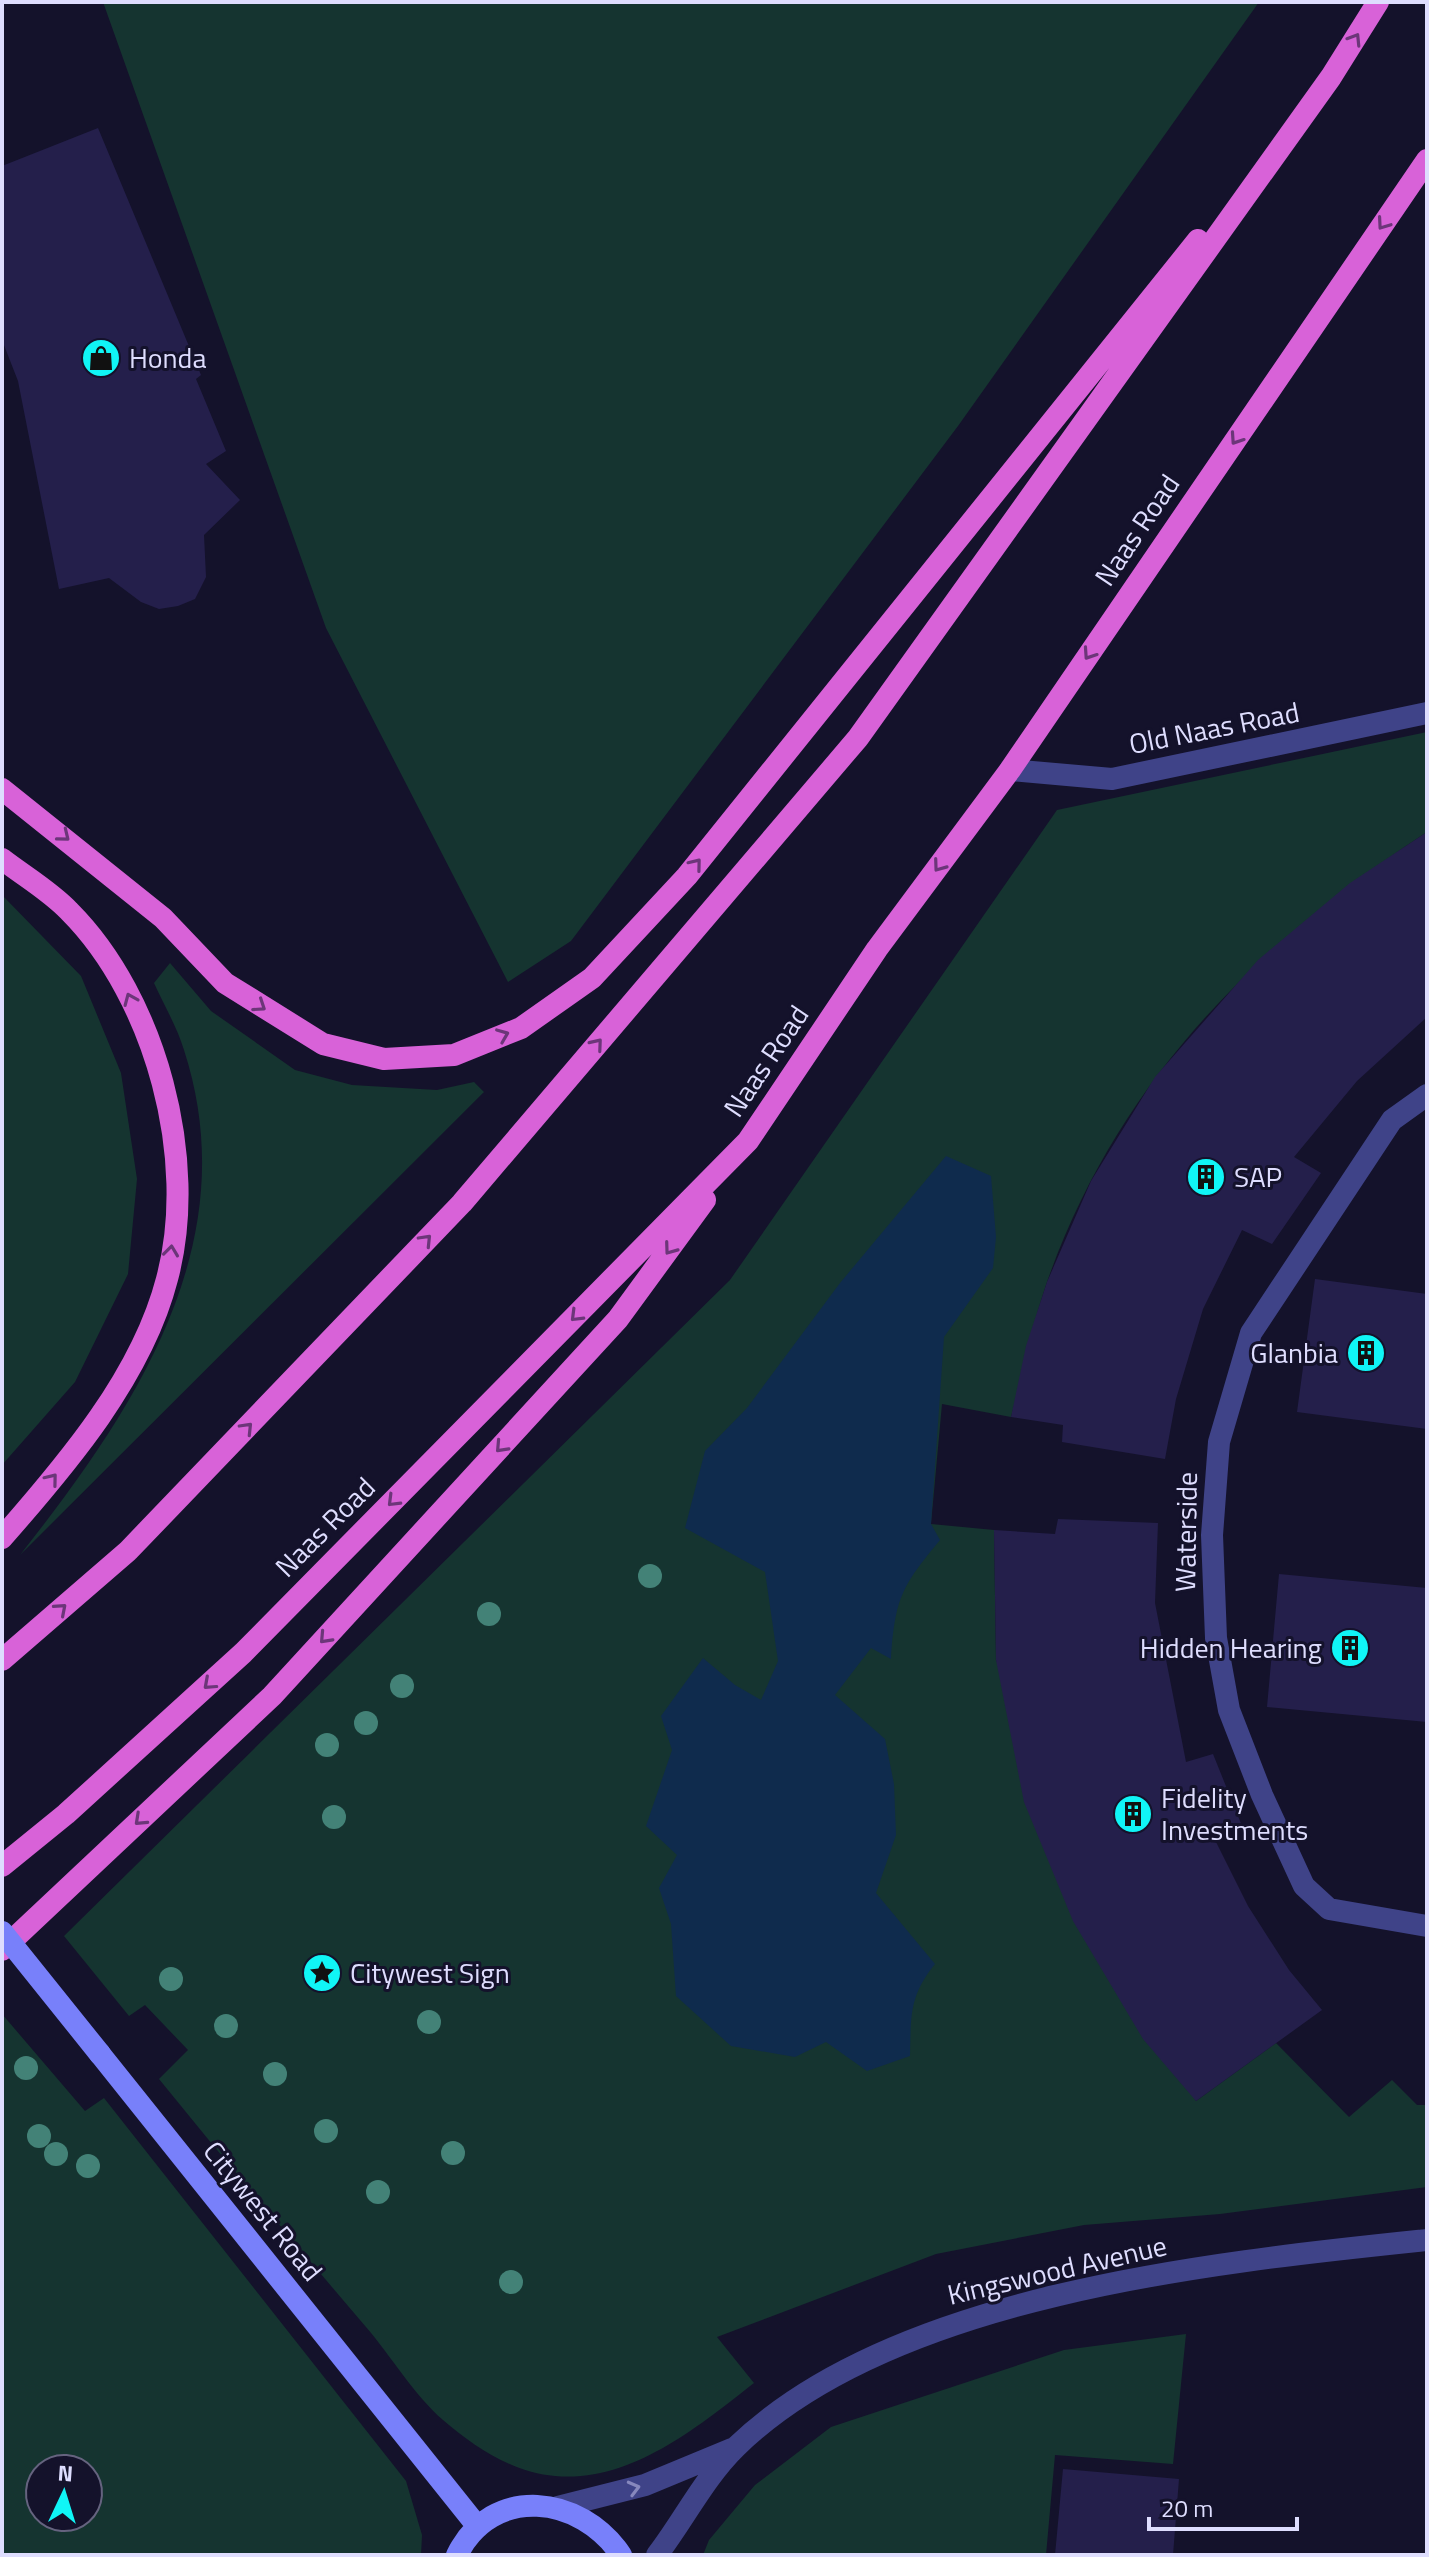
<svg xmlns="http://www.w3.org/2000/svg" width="1429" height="2557" viewBox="0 0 1429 2557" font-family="'Titillium Web',sans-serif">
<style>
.green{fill:#153430;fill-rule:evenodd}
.water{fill:#0f2b4d}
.building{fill:#241f4b}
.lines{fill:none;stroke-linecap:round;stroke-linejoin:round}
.service{stroke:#3f4388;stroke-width:22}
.minor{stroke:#3f4388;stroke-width:22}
.secondary{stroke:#7880fa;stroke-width:22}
.trunk{stroke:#d862d8;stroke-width:22}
.secondary-bridge{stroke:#7880fa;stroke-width:22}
.tree{fill:#438277}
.oneway{stroke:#6c3679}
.oneway2{stroke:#8788bd}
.labels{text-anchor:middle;stroke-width:6;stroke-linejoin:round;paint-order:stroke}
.poi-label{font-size:28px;fill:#deddfe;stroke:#14122b;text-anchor:start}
.street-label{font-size:28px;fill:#deddfe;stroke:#14122b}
</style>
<rect width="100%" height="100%" fill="#14122b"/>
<!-- green -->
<path class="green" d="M103,2H1259L958,426L571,941L508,982L326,628Z
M1427,732V832C1254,946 1117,1083 1047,1282C1032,1325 1023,1372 1011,1417L942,1404L931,1524L994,1530L996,1660L1196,2101L1276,2043L1349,2117L1392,2080L1417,2105H1427V2187L1220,2214L1084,2225L936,2254L717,2337L754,2383C699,2426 631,2483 555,2476C514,2473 474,2447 443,2420C414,2395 391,2356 366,2327C296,2245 227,2163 159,2079L188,2050L145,2005L129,2016L64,1936L730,1280L1057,810Z
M2,895L81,976L121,1073L137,1179L128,1274L75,1382L2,1465Z
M170,963L211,1011L295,1070L352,1085L437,1090L474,1082L484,1092L20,1555C134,1410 247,1244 184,1050C177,1027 164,1005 154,983Z
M2,2014L85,2111L104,2098L406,2481L422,2535L421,2555H2ZM88,2469V2517H40V2469Z
M1186,2334L1173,2464L1055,2455L1046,2555H703L709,2540L755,2485L831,2427L1064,2350Z"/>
<!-- water -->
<path class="water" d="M946,1156L991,1176L996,1237L993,1268L944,1337L931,1524L940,1540C902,1586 895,1598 891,1659L871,1648L835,1695L885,1739L894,1784L896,1835L876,1893L935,1964C909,1996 911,2016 910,2056L867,2071L826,2042L795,2057L731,2046L676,1996L671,1924L659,1888L677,1855L646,1826L672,1750L661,1716L703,1658L735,1685L761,1700L778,1661L765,1572L685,1528L705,1451L747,1408L840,1283Z"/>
<!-- building -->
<path class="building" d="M98,128L201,375L196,379L226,451L206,464L240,500L204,535L206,577L195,599L178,606L159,609L141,602L109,578L59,589L18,381L2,340V166Z
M1427,832V1017L1357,1081L1294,1157L1321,1173L1272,1244L1242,1230L1203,1309L1176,1399L1165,1459L1062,1442L1063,1425L1011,1417L1026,1346L1047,1282L1091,1181L1155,1077L1258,960L1350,883Z
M1315,1279L1427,1294V1429L1297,1412Z
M1058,1519L1158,1523L1155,1603L1186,1762L1213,1754L1242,1826L1214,1838L1248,1906L1289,1970L1322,2010L1196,2101L1143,2039L1073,1921L1024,1802L996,1660L994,1530L1055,1534Z
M1279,1574L1427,1588V1722L1267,1707Z
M1063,2469L1179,2479L1173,2555H1055Z"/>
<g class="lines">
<!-- service -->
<path class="service" d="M1427,1095L1392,1120L1251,1333L1219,1442L1212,1535L1216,1638L1229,1710L1262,1795L1304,1886L1329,1909L1427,1926"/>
<!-- minor -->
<path class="minor" d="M1010,770L1112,779L1427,713
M558,2507L645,2485L732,2449
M657,2555C683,2521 705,2477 736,2447C893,2294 1216,2262 1427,2240"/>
<!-- secondary -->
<path class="secondary" d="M100,2054L478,2527
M457,2555C492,2484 581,2495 621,2555"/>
<!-- trunk -->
<path class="trunk" d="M2,789L163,918L225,983L323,1044L384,1059L454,1055L521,1028L592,978L687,876L1198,240
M2,859C24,876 50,891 69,911C156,998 199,1160 167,1279C142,1376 67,1464 2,1538
M2,1660L128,1551L462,1203L858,738L1331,77L1378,2
M2,1866L66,1814L243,1653L748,1141L877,949L1010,770L1427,160
M2,1950L272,1696L618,1319L705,1200"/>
<!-- secondary-bridge -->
<path class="secondary-bridge" d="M2,1932L100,2054"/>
</g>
<!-- trees -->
<g class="tree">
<circle cx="650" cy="1576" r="12"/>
<circle cx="489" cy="1614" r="12"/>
<circle cx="402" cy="1686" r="12"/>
<circle cx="366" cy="1723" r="12"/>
<circle cx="327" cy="1745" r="12"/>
<circle cx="334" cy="1817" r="12"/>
<circle cx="171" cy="1979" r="12"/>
<circle cx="429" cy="2022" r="12"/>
<circle cx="226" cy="2026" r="12"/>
<circle cx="26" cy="2068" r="12"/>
<circle cx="275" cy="2074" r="12"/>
<circle cx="326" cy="2131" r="12"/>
<circle cx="39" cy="2136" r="12"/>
<circle cx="453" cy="2153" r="12"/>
<circle cx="56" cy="2154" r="12"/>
<circle cx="88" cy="2166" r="12"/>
<circle cx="378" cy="2192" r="12"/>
<circle cx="511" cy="2282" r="12"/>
</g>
<!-- one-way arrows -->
<defs><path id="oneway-chevron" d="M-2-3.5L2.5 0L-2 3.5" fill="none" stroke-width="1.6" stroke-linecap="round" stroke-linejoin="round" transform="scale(2)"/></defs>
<g class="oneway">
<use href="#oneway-chevron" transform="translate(1355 39) rotate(-58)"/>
<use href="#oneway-chevron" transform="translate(1383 224) rotate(125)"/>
<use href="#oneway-chevron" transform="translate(1236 439) rotate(124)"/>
<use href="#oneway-chevron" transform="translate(1089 654) rotate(124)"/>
<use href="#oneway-chevron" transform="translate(64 836) rotate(39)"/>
<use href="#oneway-chevron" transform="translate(696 864) rotate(-51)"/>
<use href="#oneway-chevron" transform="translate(939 866) rotate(126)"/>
<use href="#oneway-chevron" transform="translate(130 999) rotate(-113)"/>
<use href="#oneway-chevron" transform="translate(260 1006) rotate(34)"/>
<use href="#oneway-chevron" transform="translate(503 1035) rotate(-22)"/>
<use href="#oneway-chevron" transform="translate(597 1044) rotate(-50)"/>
<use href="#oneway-chevron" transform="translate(426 1240) rotate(-46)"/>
<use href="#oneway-chevron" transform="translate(670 1249) rotate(126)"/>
<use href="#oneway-chevron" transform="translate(171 1251) rotate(-83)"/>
<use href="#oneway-chevron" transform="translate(576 1316) rotate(135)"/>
<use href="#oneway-chevron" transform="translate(247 1428) rotate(-46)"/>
<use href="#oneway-chevron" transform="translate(501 1447) rotate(133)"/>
<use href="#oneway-chevron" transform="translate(52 1479) rotate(-51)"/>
<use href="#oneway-chevron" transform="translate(393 1501) rotate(135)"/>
<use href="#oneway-chevron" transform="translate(61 1609) rotate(-41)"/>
<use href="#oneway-chevron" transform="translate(325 1638) rotate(133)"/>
<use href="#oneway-chevron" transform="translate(209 1684) rotate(138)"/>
<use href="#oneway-chevron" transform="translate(140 1820) rotate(137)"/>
</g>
<use class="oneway2" href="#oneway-chevron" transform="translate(634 2488) rotate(-15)"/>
<!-- icons -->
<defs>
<symbol id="shop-disc" viewBox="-11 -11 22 22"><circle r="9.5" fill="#10f5f6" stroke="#14122b"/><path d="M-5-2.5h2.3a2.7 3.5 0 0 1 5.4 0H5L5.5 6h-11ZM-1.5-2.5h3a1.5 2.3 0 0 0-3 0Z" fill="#111"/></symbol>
<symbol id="building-disc" viewBox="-11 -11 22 22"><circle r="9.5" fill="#10f5f6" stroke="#14122b"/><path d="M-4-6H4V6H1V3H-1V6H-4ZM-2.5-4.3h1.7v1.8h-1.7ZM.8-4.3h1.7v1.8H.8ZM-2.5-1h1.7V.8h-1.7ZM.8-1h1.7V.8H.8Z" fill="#111"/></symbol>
<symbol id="sight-disc" viewBox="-11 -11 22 22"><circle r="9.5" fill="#10f5f6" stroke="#14122b"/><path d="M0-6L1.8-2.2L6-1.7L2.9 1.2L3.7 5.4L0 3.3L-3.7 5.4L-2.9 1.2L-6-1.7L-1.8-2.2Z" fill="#111"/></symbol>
</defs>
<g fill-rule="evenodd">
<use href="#shop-disc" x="79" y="336" width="44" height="44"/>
<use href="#building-disc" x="1184" y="1155" width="44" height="44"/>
<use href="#building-disc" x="1344" y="1331" width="44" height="44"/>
<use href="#building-disc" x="1328" y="1626" width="44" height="44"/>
<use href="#building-disc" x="1111" y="1792" width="44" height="44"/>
<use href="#sight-disc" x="300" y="1951" width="44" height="44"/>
</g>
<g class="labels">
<!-- poi labels -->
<g class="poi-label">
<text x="129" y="368">Honda</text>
<text x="1234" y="1187">SAP</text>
<text x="1338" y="1363" text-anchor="end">Glanbia</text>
<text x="1322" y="1658" text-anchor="end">Hidden Hearing</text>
<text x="1161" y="1808">Fidelity<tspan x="1161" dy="32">Investments</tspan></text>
<text x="350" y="1983">Citywest Sign</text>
</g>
<!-- street labels -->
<g class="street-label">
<text transform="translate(1137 530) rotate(-56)" y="10">Naas Road</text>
<text transform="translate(1214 728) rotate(-11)" y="10">Old Naas Road</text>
<text transform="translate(766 1061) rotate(-56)" y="10">Naas Road</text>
<text transform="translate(325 1527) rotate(-45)" y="10">Naas Road</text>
<text transform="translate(1186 1532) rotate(-89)" y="10">Waterside</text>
<text transform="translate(263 2211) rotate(51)" y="10">Citywest Road</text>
<text transform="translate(1057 2270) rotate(-13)" y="10">Kingswood Avenue</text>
</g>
</g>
<!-- border -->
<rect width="1429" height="2557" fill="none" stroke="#deddfe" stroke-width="8"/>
<!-- north arrow -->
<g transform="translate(64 2493) rotate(4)"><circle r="38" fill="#14122b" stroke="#65637f" stroke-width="2"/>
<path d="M0-6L14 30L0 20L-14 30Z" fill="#10f5f6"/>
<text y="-12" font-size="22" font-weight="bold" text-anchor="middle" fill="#deddfe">N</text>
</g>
<!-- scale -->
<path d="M1149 2517v12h148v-12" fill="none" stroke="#deddfe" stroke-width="4"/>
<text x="1161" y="2517" font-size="24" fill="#deddfe" stroke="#14122b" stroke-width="6" paint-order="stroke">20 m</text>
</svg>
